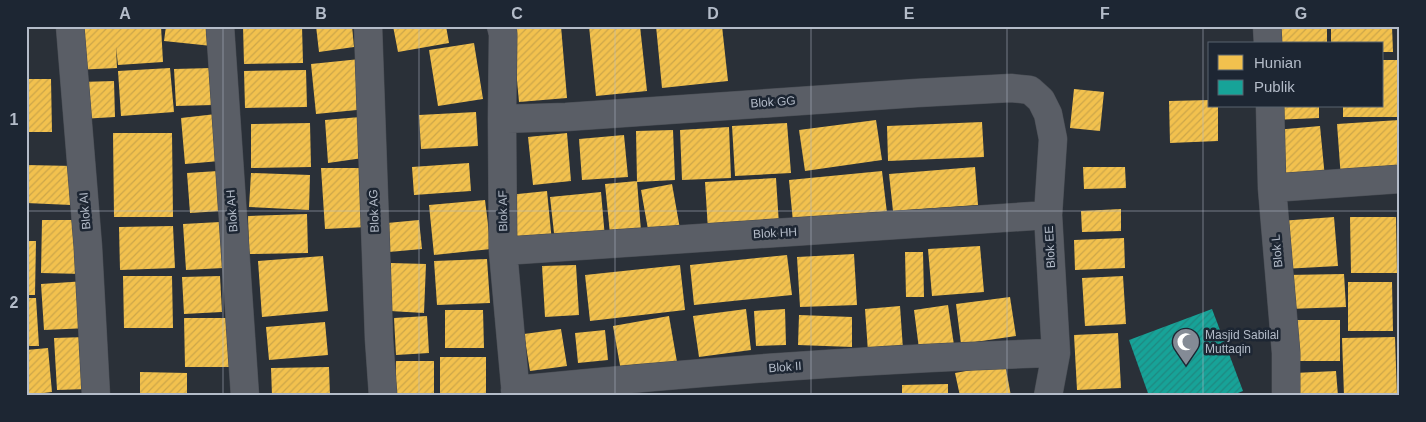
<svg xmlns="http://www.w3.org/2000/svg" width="1426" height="422" viewBox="0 0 1426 422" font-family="Helvetica,sans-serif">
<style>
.homes{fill:url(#homes-hatch)}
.public{fill:url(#public-hatch)}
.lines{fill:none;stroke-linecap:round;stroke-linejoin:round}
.minor-casing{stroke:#484c53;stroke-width:29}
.minor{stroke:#5a5e66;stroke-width:28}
.grid{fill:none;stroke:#b4bcc9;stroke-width:1;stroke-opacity:0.55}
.labels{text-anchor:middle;stroke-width:5;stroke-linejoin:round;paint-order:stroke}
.street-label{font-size:12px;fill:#b4bcc9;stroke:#1d2633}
.poi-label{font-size:12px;fill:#b4bcc9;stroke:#1d2633;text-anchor:start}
.neatline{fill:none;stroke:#b4bcc9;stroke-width:2}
.grid-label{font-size:16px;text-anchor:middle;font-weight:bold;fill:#b4bcc9}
</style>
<defs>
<pattern id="homes-hatch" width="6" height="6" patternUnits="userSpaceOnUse" patternTransform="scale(1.25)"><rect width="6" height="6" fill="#f2c14e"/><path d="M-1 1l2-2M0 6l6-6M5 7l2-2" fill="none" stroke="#cca64a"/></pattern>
<pattern id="public-hatch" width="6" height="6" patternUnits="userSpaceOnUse" patternTransform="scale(1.25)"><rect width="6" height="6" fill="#17a398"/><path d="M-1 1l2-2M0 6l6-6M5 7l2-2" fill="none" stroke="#1f8881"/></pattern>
</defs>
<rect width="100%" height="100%" fill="#2a3038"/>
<!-- homes -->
<path class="homes" d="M71,26H161L163,62L118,65L116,47L117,68L74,70Z
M166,26H214L212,46L164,41Z
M243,26H302L303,63L244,64Z
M316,26H352L354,47L319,52Z
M393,26H446L449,43L398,52Z
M512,26H561L567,98L519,102Z
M589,26H640L647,91L596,96Z
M656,26H722L728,81L662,88Z
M1274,26H1327V44H1274Z
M1331,26H1392L1393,52H1382V44H1331Z
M474,43L483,99L438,106L429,50Z
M360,59L367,109L316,114L311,64Z
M1382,60H1397V117H1343V106H1382Z
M170,68L174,112L121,116L118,71Z
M212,68L213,105L176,106L174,69Z
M306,70L307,107L245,108L244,71Z
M26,79H51L52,132H26Z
M114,81L115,117L81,119L80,82Z
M1074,89L1104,92L1100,131L1070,128Z
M1210,100V106H1218V141L1170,143L1169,101Z
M1272,106H1319V118L1273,120Z
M476,112L478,146L421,149L419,115Z
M216,114L220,161L185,164L181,118Z
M360,117L363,158L328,163L325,120Z
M876,120L882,160L805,171L799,130Z
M1399,120L1400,175L1341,179L1337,124Z
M982,122L984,157L888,161L887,126Z
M310,123L311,167L251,168V124Z
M787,123L791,173L735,176L732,126Z
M1320,126L1325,178L1279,182L1275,130Z
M729,127L731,178L682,180L680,130Z
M673,130L675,180L637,182L636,131Z
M113,133H172L173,217H114Z
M567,133L571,181L533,185L528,137Z
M624,135L628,177L582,180L579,139Z
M469,163L471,191L414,195L412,167Z
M27,165L73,166L71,205L26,203Z
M975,167L978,205L893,211L889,174Z
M1083,167H1125L1126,188L1084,189Z
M321,168H362L367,227L325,229Z
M218,171L221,211L190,213L187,173Z
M882,171L887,213L793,222L789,180Z
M251,173L310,175L309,210L249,207Z
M776,178L779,225L708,230L705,182Z
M637,181L641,231L610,234L605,184Z
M672,184L680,229L649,235L641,190Z
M547,191L552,242L512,245L507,195Z
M601,192L605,238L555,242L550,197Z
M485,200L491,249L434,255L429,205Z
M1121,209V231L1082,232L1081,211Z
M307,214L308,253L249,254L248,216Z
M1334,217L1338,266L1283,269L1280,221Z
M1350,217H1396L1397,273H1351Z
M42,220H83V274L41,273Z
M419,220L422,249L389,252L387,223Z
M220,222L223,268L186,270L183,224Z
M173,226L175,268L120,270L119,227Z
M1124,238L1125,268L1075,270L1074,240Z
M26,241H36L35,295H26Z
M980,246L984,292L932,296L928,249Z
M905,252H923L924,297H906Z
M854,254L857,305L800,307L797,257Z
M787,255L792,295L694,305L690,265Z
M323,256L328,311L262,317L258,261Z
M487,259L490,303L437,305L434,261Z
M391,263L426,264L424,313L390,311Z
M576,265L579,315L545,317L542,266Z
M680,265L685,310L590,321L585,275Z
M1344,274L1346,307L1288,309L1286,275Z
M123,276H172L173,328H124Z
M220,276L222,312L184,314L182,277Z
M1123,276L1126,324L1085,326L1082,278Z
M86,281L89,328L44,330L41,284Z
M1348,282H1392L1393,331H1348Z
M1010,297L1016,336L961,344L956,304Z
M26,298H36L39,346H26Z
M948,305L954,345L919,349L914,310Z
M900,306L903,349L868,352L865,309Z
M746,309L751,350L699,357L693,316Z
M785,309L786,345L756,346L754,311Z
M445,310H483L484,348H445Z
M799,315L852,317V347L798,345Z
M427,316L429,353L396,355L394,318Z
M669,316L677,362L621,371L613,326Z
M184,318H229L230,367H185Z
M1295,320H1340V361H1296Z
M325,322L328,355L269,360L266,327Z
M561,329L567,366L530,371L524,334Z
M605,330L608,360L578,363L575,333Z
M1118,333L1121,388L1077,390L1074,335Z
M86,337L88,389L57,390L54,338Z
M1395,337L1397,395L1344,396L1342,338Z
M48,348L52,392L26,395V350Z
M440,357H486V395H440Z
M396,361H434V396H395Z
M1005,364L1011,396H960L955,373Z
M329,367L330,396H272L271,368Z
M1336,371L1338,396H1296L1294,373Z
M140,372L187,373V396H140Z
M948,384V396H902V385Z
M1122,393V396H1096V394Z"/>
<!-- public -->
<path class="public" d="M1212,309L1243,391L1230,396H1149L1129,340Z"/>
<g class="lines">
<defs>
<path id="minor" d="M70,26L88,247L96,396
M220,26L245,396
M368,26L379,339L383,396
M501,26L503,34L502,119L503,251L516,396
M1267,26L1268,44
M1270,106L1272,188L1286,353V396
M502,119L566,117L917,93L1011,88L1030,90L1041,100L1048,114L1053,139L1048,215L1056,353L1048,396
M1272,188L1400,179
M503,251L1048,215
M515,390C695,372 875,358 1056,353"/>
</defs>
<!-- minor casing -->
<use href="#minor" class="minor-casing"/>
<!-- minor -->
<use href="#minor" class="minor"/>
</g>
<!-- grid -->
<path class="grid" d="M223,26V396M419,26V396M615,26V396M811,26V396M1007,26V396M1203,26V396M26,211H1400"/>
<!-- icons -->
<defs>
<symbol id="mosque-pin" viewBox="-11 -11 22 30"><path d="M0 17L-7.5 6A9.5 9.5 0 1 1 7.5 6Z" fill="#848b96" stroke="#1d2633"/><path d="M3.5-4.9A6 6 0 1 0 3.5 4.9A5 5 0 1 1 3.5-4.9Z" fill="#fff"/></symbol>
</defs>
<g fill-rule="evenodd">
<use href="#mosque-pin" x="1170" y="326" width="32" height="43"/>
</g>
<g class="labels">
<!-- street labels -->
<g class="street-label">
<text transform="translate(773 102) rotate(-4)" y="4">Blok GG</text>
<text transform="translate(85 211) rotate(-95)" y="4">Blok AI</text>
<text transform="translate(232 211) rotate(-94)" y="4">Blok AH</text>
<text transform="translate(374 211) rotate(-92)" y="4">Blok AG</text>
<text transform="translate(503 211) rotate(-91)" y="4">Blok AF</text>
<text transform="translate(775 233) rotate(-3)" y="4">Blok HH</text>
<text transform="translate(1050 247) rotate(-93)" y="4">Blok EE</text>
<text transform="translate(1277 251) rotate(-95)" y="4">Blok L</text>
<text transform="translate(785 367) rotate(-4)" y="4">Blok II</text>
</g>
<!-- poi labels -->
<g class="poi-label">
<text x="1205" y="339">Masjid Sabilal<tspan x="1205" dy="14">Muttaqin</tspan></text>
</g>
</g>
<!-- border -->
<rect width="1426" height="422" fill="none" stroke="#1d2633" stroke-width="55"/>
<!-- legend -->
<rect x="1208" y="42" width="175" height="65" fill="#1d2633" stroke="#59626f"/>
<rect x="1218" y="55" width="25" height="15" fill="#f2c14e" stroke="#59626f"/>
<text x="1254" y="68" font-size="15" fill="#b4bcc9">Hunian</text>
<rect x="1218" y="80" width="25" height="15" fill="#17a398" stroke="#59626f"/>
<text x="1254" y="92" font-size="15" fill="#b4bcc9">Publik</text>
<rect x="28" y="28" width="1370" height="366" class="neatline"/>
<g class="grid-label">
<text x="125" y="19">A</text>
<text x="321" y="19">B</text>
<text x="517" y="19">C</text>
<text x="713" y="19">D</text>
<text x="909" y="19">E</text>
<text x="1105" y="19">F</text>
<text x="1301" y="19">G</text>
<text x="14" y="125">1</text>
<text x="14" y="308">2</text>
</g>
</svg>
